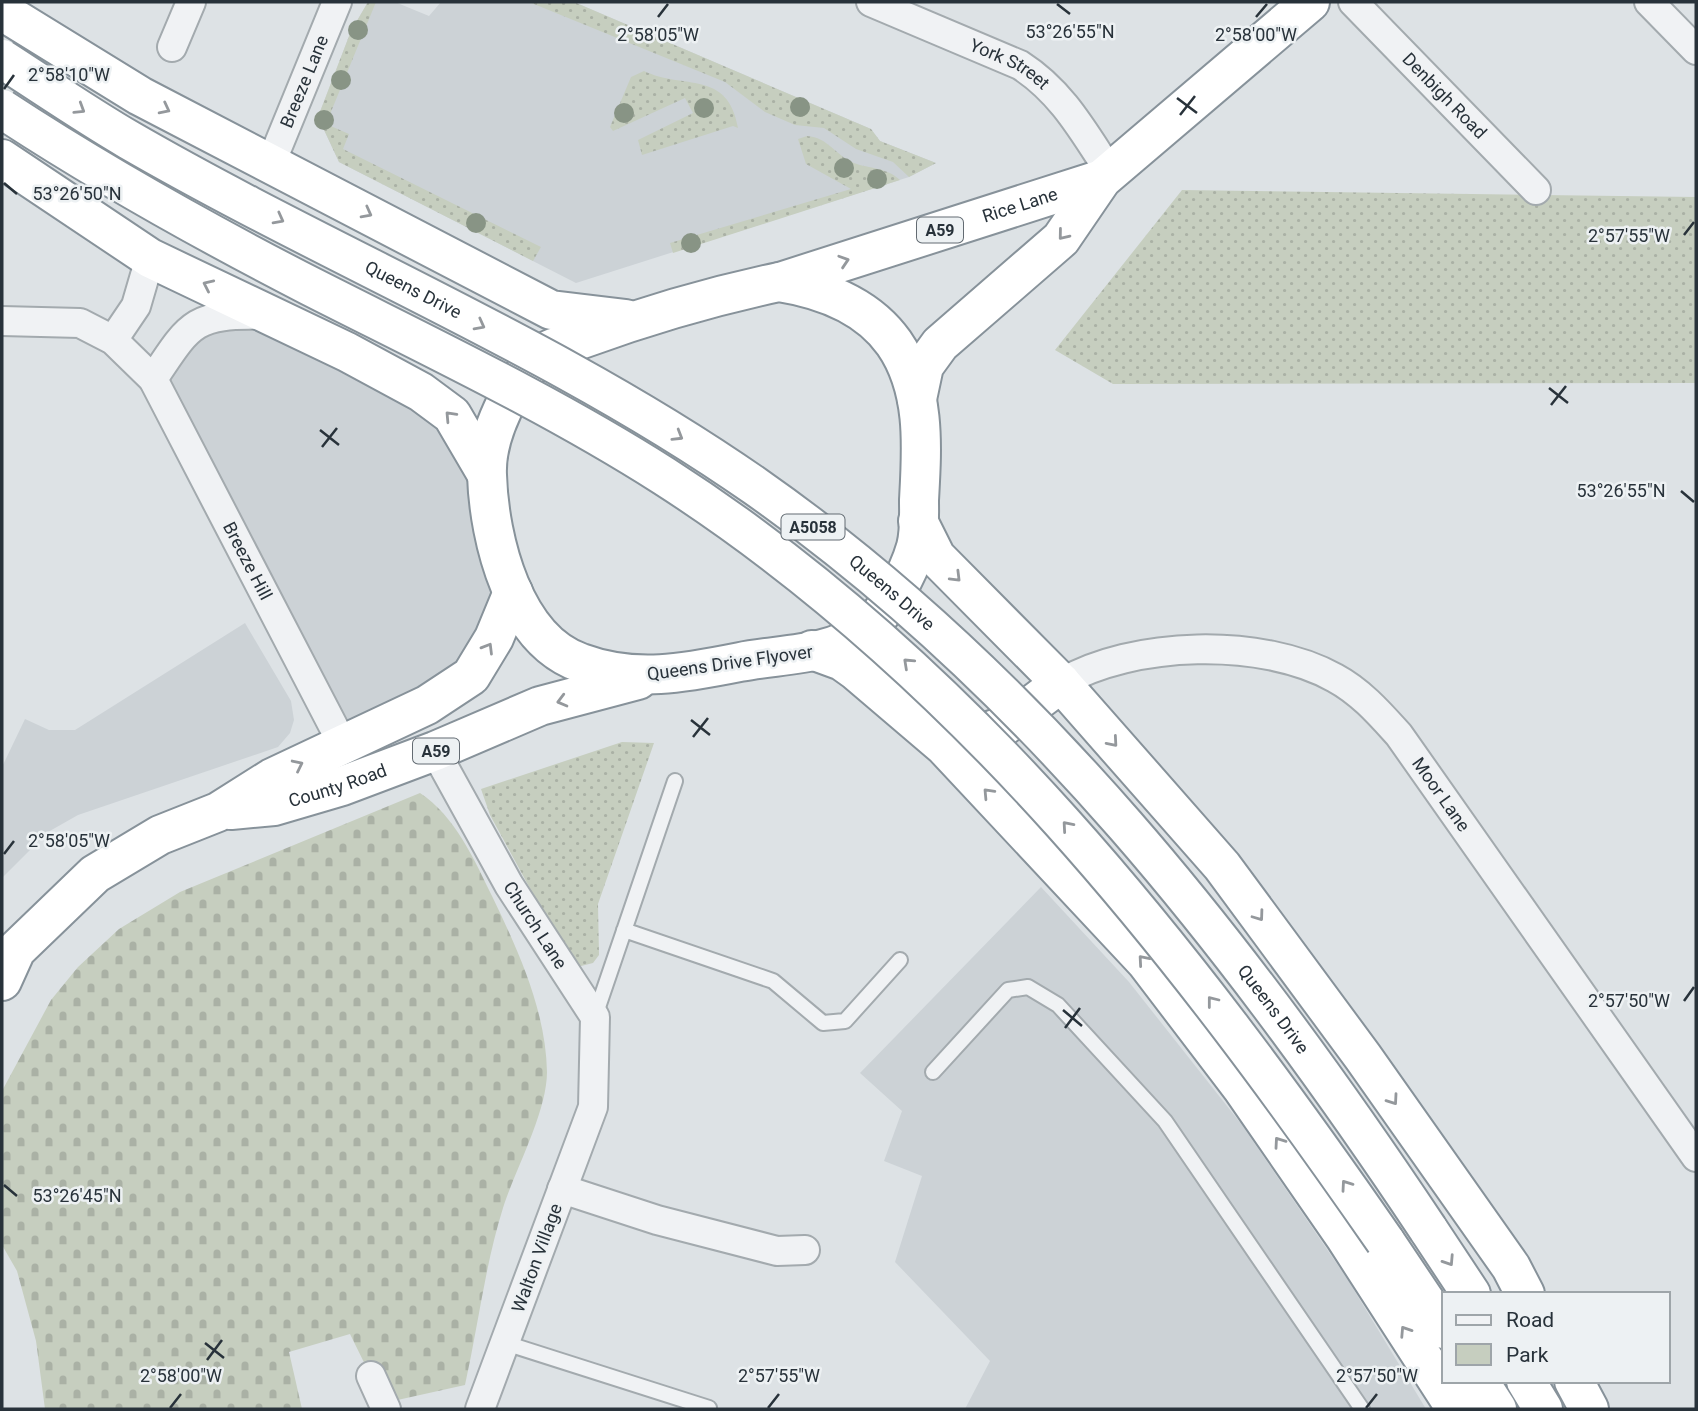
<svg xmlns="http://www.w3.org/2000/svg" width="1698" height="1411" viewBox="0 0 1698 1411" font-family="Roboto,sans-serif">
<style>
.built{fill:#ccd2d6}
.green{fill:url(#green-dots)}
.cemetery{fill:url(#cemetery-stones)}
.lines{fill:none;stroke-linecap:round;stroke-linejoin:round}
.lane-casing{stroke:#a3aaae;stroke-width:18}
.street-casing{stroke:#a3aaae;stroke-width:32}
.highway-casing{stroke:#87929a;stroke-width:42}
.lane{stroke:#f0f2f4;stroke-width:14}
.street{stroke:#f0f2f4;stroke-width:28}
.highway{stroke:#fff;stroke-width:38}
.highway-bridge-casing{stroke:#87929a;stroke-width:42;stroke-linecap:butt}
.highway-bridge{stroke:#fff;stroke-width:38}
.tree{fill:#889485}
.oneway{stroke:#94989c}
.ticks{fill:none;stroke:#28323a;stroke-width:2.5}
.labels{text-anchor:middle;stroke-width:5;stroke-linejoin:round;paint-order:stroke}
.shield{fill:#edf1f3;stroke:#636b72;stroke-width:2}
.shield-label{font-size:16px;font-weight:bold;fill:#28323a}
.street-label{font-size:18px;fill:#28323a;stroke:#edf1f3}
.ticks-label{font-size:18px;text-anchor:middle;fill:#28323a;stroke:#edf1f3;stroke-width:5;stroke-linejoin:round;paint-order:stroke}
</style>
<defs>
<pattern id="green-dots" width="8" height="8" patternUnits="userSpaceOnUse" patternTransform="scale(1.75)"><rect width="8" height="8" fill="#c6cebf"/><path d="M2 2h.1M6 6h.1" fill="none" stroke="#aab1a5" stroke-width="1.8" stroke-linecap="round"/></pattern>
<pattern id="cemetery-stones" width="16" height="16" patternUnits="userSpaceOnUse" patternTransform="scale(1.75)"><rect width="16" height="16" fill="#c6cebf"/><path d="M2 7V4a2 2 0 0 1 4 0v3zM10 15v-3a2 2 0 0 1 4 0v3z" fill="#aab1a5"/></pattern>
</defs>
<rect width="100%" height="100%" fill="#dde2e5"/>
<!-- built -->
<path class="built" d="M368,2H395L429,16L441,2H574L871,129L880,141L936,163L909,177L576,283L339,162L318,117L351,31Z
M229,314L421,392L486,473L494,638L342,743L153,379Z
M245,623L291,701L294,720L290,733L278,747L78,815L48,832L2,878V767L25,719L49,730H75Z
M1041,887L1129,982L1242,1125L1348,1280L1426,1409H965L990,1361L895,1262L922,1176L884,1161L902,1111L860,1073Z"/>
<!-- green -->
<path class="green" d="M368,2H376L326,124L349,134L343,149L541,247L533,261L339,162L318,117L351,31Z
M529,2H574L871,129L880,141L936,163L909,177L893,162L856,149L824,128L795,125L765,112L725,82Z
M644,71C683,90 728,69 738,128L733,126L642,155L638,140L693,113L685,98L613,131L610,127L631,77Z
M807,136C828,137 836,156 854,163C870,169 886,167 900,180L673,253L670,243L851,189L806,164L798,139Z
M1182,190L1696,197V383L1113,384L1055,350Z
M622,742L654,743L598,904L599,955L593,963L581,966L571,964L490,815L481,789Z"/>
<!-- cemetery -->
<path class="cemetery" d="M420,793C455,816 474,859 492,896C518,950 546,1011 547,1072C547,1112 515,1170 503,1208C485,1265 478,1327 465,1385L384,1403L350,1334L289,1352L302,1409H45L36,1341L17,1271L2,1245V1091L51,1000L78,967L119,929L180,892Z"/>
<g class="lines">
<defs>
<path id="lane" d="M624,930L773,981L823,1023L845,1021L900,960
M595,1016L675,781
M933,1072L1008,990L1028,987L1058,1005L1165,1121L1362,1409
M505,1343L709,1408"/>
<g id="street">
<path id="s1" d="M871,2L1020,65C1062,92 1083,131 1110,172"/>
<path id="s2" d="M1353,2L1536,190"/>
<path d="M1649,2L1696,50"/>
<path d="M172,47L191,2"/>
<path id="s3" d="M271,163L337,2"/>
<path id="s4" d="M2,321L80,323L113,340L153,379L342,743"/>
<path d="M113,340L136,306L150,258"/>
<path d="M153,379C189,325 193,313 262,315"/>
<path id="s5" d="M1061,683C1132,641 1262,637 1335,678C1361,692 1380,714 1399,735L1696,1157"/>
<path id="s6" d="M435,751L509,885L595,1017L593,1107L480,1409"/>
<path d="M562,1189L657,1220L777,1251L805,1250"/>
<path d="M371,1376L386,1409"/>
</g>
<g id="highway">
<path d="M2,11L140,96L551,310L626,319"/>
<path d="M2,159L150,258L347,352L421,392L452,415L486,473"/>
<path d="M779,282C823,289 867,305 894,343C926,389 922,447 919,500C919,515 920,532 916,547C908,575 887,613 863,631C830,656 779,654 740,662C685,673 635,683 581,663C514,640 489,540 487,475C485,436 512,381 541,355C551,346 572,343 585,338C648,315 713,296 779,282Z"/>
<path id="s7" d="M780,282L1102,179"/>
<path d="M917,399L924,366L940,344L1061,239L1102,179L1310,2"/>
<path d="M918,521L936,557L1061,683L1222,866L1363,1057L1511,1267L1525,1294"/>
<path d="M812,650L842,661L856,671L944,746L1146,962L1242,1088L1345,1237L1456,1409"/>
<path d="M951,744L1004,726L1061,683"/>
<path id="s8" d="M231,810L274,806L342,786L435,751L540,706L638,680"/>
<path d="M2,981L16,950L95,874L160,835L218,812L272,778L427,705L471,676L494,638L513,592"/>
<path d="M1428,1229L1471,1294"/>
<path d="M1385,1241L1444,1329"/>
<path d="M1479,1381L1497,1409"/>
<path d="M1526,1381L1543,1409"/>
<path d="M1574,1381L1589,1409"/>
</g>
</defs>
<!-- lane casing -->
<use href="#lane" class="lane-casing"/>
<!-- street casing -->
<use href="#street" class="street-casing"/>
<!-- highway casing -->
<use href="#highway" class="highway-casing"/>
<!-- lane -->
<use href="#lane" class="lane"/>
<!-- street -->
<use href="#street" class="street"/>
<!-- highway -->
<use href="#highway" class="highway"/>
<defs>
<g id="highway-bridge">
<path id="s9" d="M2,59C44,86 86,115 129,140C335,259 559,349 755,486C1031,679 1243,951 1428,1229"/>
<path d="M2,109C101,174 205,232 310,286C430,347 551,404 664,476C965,669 1184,951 1385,1241"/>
</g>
</defs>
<!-- highway-bridge casing -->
<use href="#highway-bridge" class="highway-bridge-casing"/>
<!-- highway-bridge -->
<use href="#highway-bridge" class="highway-bridge"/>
</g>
<!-- trees -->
<g class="tree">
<circle cx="358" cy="30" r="10"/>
<circle cx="341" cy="80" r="10"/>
<circle cx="800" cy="107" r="10"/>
<circle cx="704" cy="108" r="10"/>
<circle cx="624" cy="113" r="10"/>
<circle cx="324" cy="120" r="10"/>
<circle cx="844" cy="168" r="10"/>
<circle cx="877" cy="179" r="10"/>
<circle cx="476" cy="223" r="10"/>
<circle cx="691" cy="243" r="10"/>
</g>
<!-- one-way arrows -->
<defs><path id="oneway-chevron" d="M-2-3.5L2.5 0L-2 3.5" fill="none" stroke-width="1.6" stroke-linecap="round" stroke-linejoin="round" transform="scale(1.75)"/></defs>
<g class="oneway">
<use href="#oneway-chevron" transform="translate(80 109) rotate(32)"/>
<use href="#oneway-chevron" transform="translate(165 109) rotate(27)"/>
<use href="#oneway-chevron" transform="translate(367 213) rotate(28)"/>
<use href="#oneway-chevron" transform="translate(279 219) rotate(28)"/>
<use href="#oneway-chevron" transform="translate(1063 235) rotate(129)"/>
<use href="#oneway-chevron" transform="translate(844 261) rotate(-18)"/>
<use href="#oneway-chevron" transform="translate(208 285) rotate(-155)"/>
<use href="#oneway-chevron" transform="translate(480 325) rotate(28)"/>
<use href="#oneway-chevron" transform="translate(450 416) rotate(-133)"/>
<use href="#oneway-chevron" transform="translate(678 436) rotate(31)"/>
<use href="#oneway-chevron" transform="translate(956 577) rotate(45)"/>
<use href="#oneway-chevron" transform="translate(488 648) rotate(-59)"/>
<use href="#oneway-chevron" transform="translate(908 663) rotate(-137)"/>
<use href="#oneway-chevron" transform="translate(562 701) rotate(165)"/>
<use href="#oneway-chevron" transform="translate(1113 742) rotate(49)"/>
<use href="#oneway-chevron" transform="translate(298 765) rotate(-26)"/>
<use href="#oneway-chevron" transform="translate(988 793) rotate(-133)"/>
<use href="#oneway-chevron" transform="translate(1067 826) rotate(-131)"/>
<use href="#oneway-chevron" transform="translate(1259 916) rotate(54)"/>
<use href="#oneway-chevron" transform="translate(1143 960) rotate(-131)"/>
<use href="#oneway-chevron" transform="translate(1212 1001) rotate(-128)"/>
<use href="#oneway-chevron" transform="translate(1393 1100) rotate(55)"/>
<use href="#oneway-chevron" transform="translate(1279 1142) rotate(-125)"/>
<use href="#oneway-chevron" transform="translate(1346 1185) rotate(-125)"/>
<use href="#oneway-chevron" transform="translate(1449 1261) rotate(57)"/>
<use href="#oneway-chevron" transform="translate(1405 1331) rotate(-123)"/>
</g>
<!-- ticks -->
<path class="ticks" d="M1057,4L1070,14M658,17L668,4M1256,17L1267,4M4,89L14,75M1177,98L1197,113M1180,115L1195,96M4,183L17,194M1684,235L1694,222M1549,388L1568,403M1551,405L1566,386M320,430L339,445M322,447L337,428M1681,491L1694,502M691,720L710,735M693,737L708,718M4,854L14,841M1684,1001L1694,987M1063,1010L1082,1026M1065,1028L1080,1008M4,1185L17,1196M205,1343L224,1358M207,1360L222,1340M170,1408L181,1394M768,1408L779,1394M1366,1408L1377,1394"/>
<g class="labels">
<!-- shield labels -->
<g class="shield">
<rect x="917" y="217.5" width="46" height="25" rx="5"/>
<rect x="781.5" y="514.5" width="63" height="25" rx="5"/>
<rect x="413" y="738.5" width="46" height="25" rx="5"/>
</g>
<g class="shield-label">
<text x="940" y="236">A59</text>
<text x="813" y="533">A5058</text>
<text x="436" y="757">A59</text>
</g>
<!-- street labels -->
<g class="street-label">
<text dy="6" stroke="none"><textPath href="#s1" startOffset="152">York Street</textPath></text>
<text dy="6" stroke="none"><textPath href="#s3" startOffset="88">Breeze Lane</textPath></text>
<text dy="6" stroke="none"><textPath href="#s2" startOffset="131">Denbigh Road</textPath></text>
<text dy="6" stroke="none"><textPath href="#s7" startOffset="252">Rice Lane</textPath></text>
<text dy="6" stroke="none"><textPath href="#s9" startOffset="472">Queens Drive</textPath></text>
<text dy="6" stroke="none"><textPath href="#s4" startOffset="376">Breeze Hill</textPath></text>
<text dy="6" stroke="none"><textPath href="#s9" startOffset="1040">Queens Drive</textPath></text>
<text transform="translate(730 663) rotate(-8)" y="6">Queens Drive Flyover</text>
<text dy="6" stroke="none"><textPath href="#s8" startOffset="110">County Road</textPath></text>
<text dy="6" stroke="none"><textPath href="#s5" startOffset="443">Moor Lane</textPath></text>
<text dy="6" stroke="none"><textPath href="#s6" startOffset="201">Church Lane</textPath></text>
<text dy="6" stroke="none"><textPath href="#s9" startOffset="1606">Queens Drive</textPath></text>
<text transform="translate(537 1258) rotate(-70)" y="6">Walton Village</text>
</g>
</g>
<g class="ticks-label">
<text x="1070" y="38">53°26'55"N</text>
<text x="658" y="41">2°58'05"W</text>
<text x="1256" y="41">2°58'00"W</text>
<text x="69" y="81">2°58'10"W</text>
<text x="77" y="200">53°26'50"N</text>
<text x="1629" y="242">2°57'55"W</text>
<text x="1621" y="497">53°26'55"N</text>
<text x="69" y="847">2°58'05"W</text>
<text x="1629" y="1007">2°57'50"W</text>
<text x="77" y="1202">53°26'45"N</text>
<text x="181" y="1382">2°58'00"W</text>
<text x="779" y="1382">2°57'55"W</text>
<text x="1377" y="1382">2°57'50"W</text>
</g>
<!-- border -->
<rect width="1698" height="1411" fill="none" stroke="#28323a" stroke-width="7"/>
<!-- legend -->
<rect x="1442" y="1292" width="228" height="91" fill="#edf1f3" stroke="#9ea5a9" stroke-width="2"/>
<rect x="1456" y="1315" width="35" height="10" fill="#f0f2f4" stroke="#9ea5a9" stroke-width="2"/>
<text x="1506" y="1327" font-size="21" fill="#28323a">Road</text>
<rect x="1456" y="1344" width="35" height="21" fill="#c6cebf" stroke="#9ea5a9" stroke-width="2"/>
<text x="1506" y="1362" font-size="21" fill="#28323a">Park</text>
</svg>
